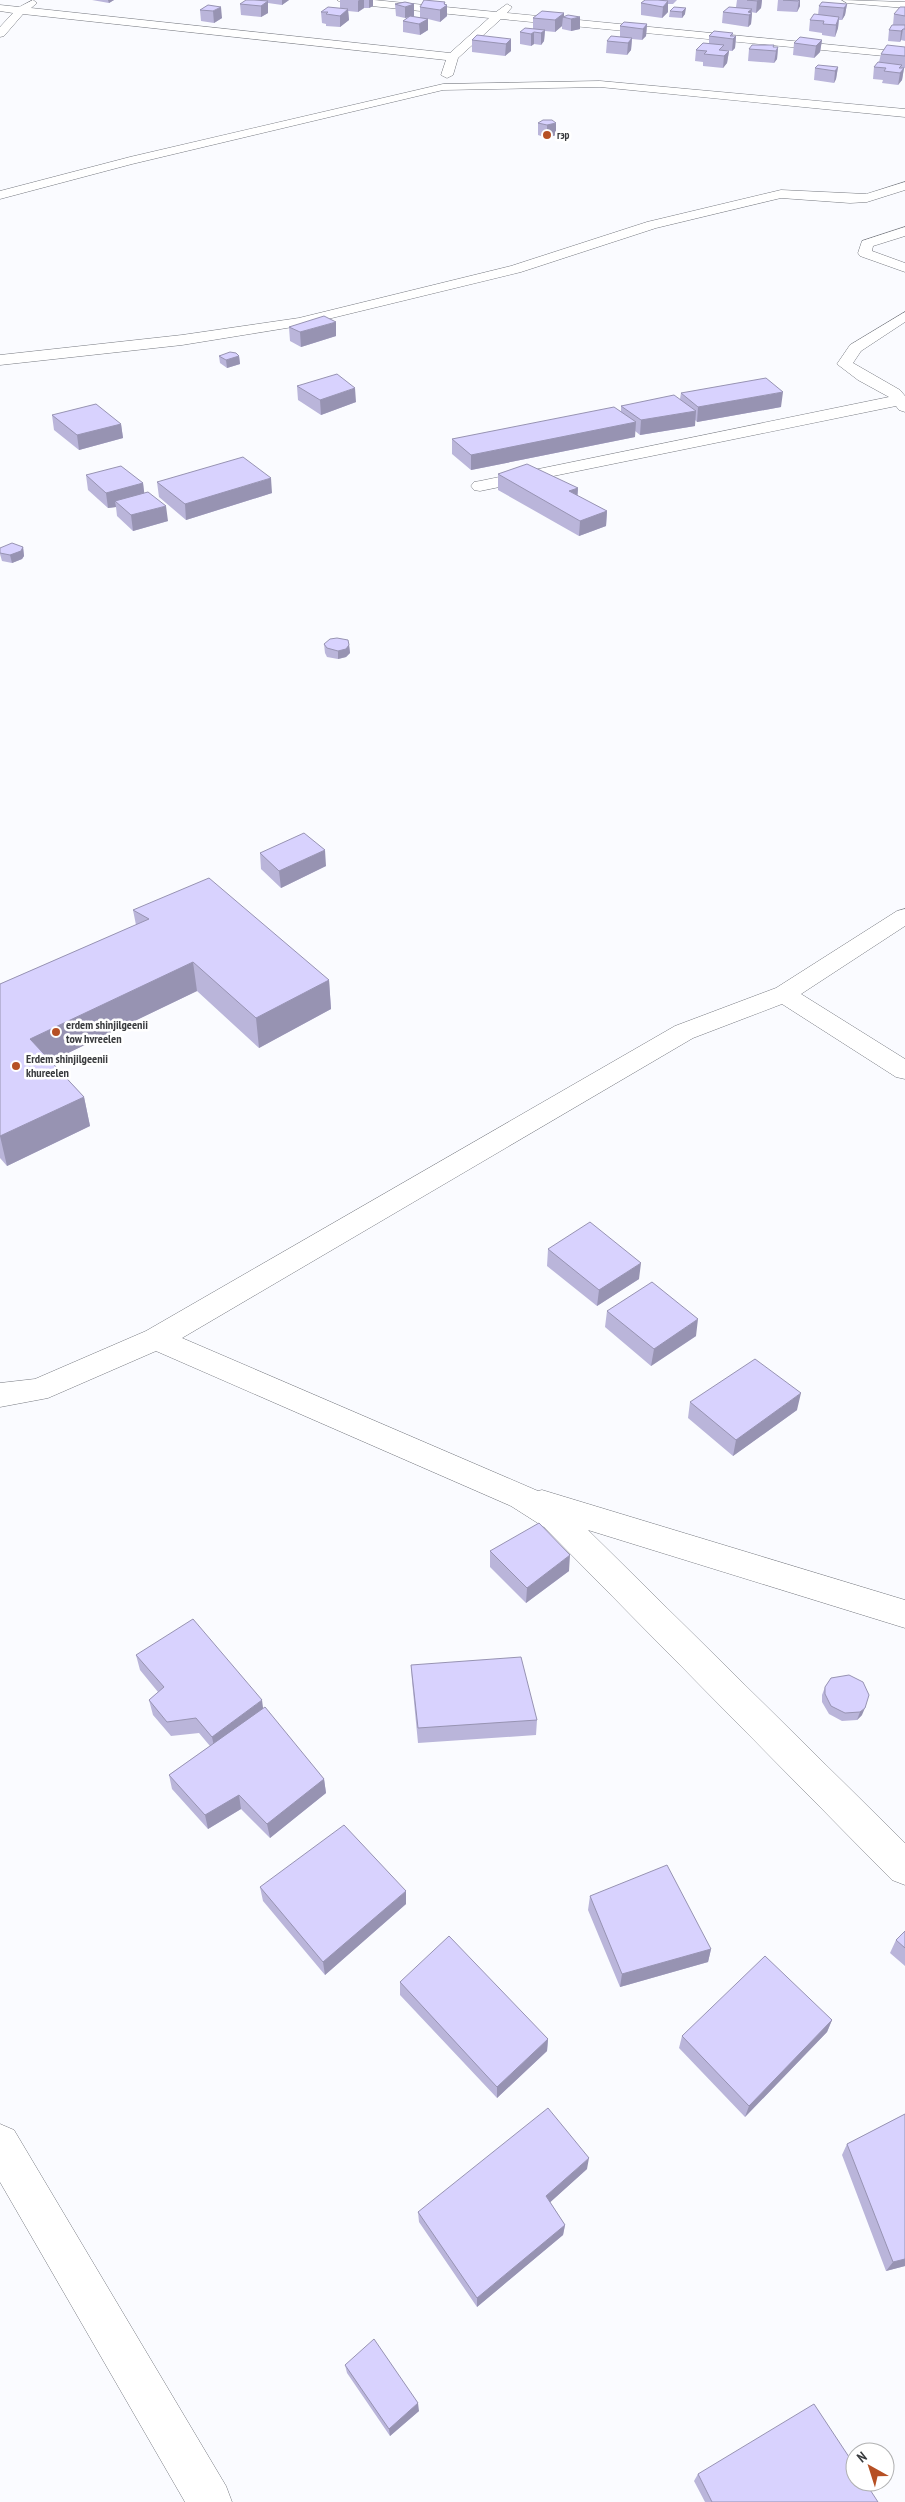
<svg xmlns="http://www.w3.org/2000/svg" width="905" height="2502" viewBox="0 0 905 2502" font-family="'PT Sans Narrow',sans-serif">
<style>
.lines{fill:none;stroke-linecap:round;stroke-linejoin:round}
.minor-casing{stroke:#767980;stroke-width:1}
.minor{fill:#fff;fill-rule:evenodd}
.wall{fill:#bab5da}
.shaded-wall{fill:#9793b2}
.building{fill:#d8d2fe;stroke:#9793b2}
.poi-dot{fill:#b65024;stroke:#fff;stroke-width:2}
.labels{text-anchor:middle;stroke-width:5;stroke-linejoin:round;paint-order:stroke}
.far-poi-label{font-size:11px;font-weight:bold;fill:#393b3e;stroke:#fff;text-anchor:start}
.poi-label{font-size:12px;font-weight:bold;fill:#393b3e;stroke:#fff;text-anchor:start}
</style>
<rect width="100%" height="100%" fill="#fafbff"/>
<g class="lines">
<defs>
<path id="minor" d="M33,0L37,3L31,8L450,53L489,18L342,3L337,0H374L496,12L507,4L512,7L507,13L905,52V58L501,19L458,58L453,75L447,78L441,75L446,60L23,14L4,36L0,37V27L13,13L0,11V5L19,7Z
M842,0L905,2V8L847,3Z
M600,81L905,109V117L600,87L443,90L132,164L0,199V191L130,157L443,84Z
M905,182V190L867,202L850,203L781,198L656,228L521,272L299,326L182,345L0,365V355L182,335L299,318L511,266L647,222L781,190L866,194Z
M905,227V236L873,246L872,251L905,263V272L860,256L858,253L862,241Z
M905,312V322L861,351L853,363L900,390L905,396V412L899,410L896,406L480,491L474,490L471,486L474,482L480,481L889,397L858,380L837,364L850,345Z
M905,909V926L801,994L905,1059V1079L896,1077L782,1004L693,1038L182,1338L538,1491L542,1490L905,1600V1628L588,1530L905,1843V1885L892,1880L544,1527L511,1506L156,1351L48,1398L0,1407V1383L35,1379L146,1331L675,1026L776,988L897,911Z
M0,2124L14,2130L226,2486L232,2502H185L0,2182Z"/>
</defs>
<!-- minor casing -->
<use href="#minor" class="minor-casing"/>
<!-- minor -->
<use href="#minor" class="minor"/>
</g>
<!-- wall -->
<path class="wall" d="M92,0H114L109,3Z
M261,0H289L282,5L268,3V13L261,17L241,15L240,4L261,1Z
M340,0H373V6L369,8H364L358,12L348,11L349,20L340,27L326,26V24L322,23L321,12L340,8Z
M645,0H677L673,4H668V12L662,18L641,15V3Z
M737,0H762L761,8L756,13L751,12L752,13L751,24L748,27L722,23L723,12L736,7Z
M778,0H800V6L797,12L777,11Z
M395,4H414V16H411L420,18V7L447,5V16L440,22L428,19V30L420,35L403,32V21L409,17L405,18L396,16Z
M847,4L845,15L842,20H839L838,28L835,37L822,35V33L809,31L810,20L818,15L819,6Z
M208,5L222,18L214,23L201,21L200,10Z
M674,7L685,14L682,18L669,17L670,11Z
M905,7V41L901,40L900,42L888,41L889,30L893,25L894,14Z
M568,15L580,29L571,31L562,29V26L555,32L545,31L544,41L541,45L534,44L531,46L520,44V32L533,29V18L564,17Z
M647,24L646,36L642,40L632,39L631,50L627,55L606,53L607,41L620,37V26Z
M733,33V36H736L735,48L732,51L723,50L729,51L727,63L723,68L703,66V62L695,61L696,50L709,43V36Z
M511,39V51L505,56L472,52V40Z
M822,40L820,52L814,58L793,55L794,43Z
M774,47H778L777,59L774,63L748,61L749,49Z
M905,47V68H901H904L902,80L898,85L882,83L883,80L873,79L874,67L879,62L881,54Z
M838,67L836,79L834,83L814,80L815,68Z
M552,120L556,135L547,138L538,135V123Z
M289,327L336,336L301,347L290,341Z
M219,356H239L240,364L227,368L220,363Z
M297,386L356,402L321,415L298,400Z
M681,393L781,407L697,422L695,420V426L640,435L635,431V437L471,470L452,454V439L621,411V406L680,399Z
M52,415L121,424L123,438L79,450L54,430Z
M498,474L578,488L577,496L607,511L606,526L579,536L498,490Z
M86,475L143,483L144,494L168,521L133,531L117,516L116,507L108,508L88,490Z
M157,482L272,493L186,520L159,497Z
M23,547L24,556L22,559L12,563L2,561L0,554V548Z
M324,644L349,645L350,653L346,657L338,659L327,657L325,653Z
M260,853L326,866L281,888L261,869Z
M133,910L329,980L331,1009L259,1048L197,991L51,1061L84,1097L90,1126L7,1166L0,1158V984L136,925Z
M548,1249L639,1279L597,1306L547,1266Z
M607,1311L696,1336L651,1366L605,1327Z
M690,1402L797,1410L733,1456L688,1418Z
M490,1551L569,1571L526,1603L490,1567Z
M136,1655L263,1709L324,1779L326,1793L270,1838L241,1809L208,1829L172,1789L169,1775L210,1746L199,1733L171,1736L153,1715L149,1700L158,1692L140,1670Z
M411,1665L537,1720L536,1735L418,1743L412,1681Z
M831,1678L862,1715L857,1720L842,1721L829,1714L822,1702V1695L825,1687Z
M260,1887L406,1904L325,1975L263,1901Z
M590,1896L711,1949L708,1962L620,1987L588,1910Z
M905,1931V1966L890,1953L896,1940Z
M400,1982L548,2039L547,2051L497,2098L400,1995Z
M832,2020L827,2032L745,2117L679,2048L682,2036Z
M905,2114V2266L886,2271L842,2155L847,2144Z
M587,2169L550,2202L565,2225L563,2235L477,2307L419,2222L418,2212Z
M345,2365L419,2411L390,2436L347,2373Z
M698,2474L878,2502H705L694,2481Z"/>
<!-- shaded-wall -->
<path class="shaded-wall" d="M108,0H114L109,3Z
M282,0H289L282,5Z
M359,0H364V8L358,12V1Z
M369,0H373V6L369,8Z
M759,0H762L761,8L756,13L757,1Z
M799,0H800V6L797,12Z
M268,1V13L261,17V6Z
M668,1V12L662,18L663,7Z
M445,2V6L447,5V16L440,22V10Z
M414,4V16L405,18V7Z
M847,4L845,15L842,20L844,8Z
M221,7L222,18L214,23L213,11Z
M686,8L685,14L682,18V12Z
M348,9L349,20L340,27V16Z
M752,9L751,14L752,13L751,24L748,27L749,15L748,12Z
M564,13V17H563L562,26L555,32V20Z
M580,17V29L571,31V19Z
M839,17L838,28L835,37L836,25Z
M428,19V30L420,35L419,24Z
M647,24L646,36L642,40L643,29Z
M903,29L901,40L900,42L901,31Z
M545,30L544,41L541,45V33Z
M534,32V44L531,46V34Z
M736,36L735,48L732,51L733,39Z
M632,38L631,50L627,55L628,43Z
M511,39V51L505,56L506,44Z
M822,40L820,52L814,58L816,46Z
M778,47L777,59L774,63L776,51Z
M729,51L727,63L723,68L724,56Z
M838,67L836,79L834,83L835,71Z
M904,68L902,80L898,85L900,73Z
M556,123V135L547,138V125Z
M336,322V336L301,347L300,332Z
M239,356L240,364L227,368L226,360Z
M355,388L356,402L321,415L320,400Z
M783,392L781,407L697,422L698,407Z
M696,411L695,426L640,435L641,420Z
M636,422L635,437L471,470V455Z
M121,424L123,438L79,450L77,435Z
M271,478L272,493L186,520L185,504Z
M143,483L145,499L115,501L116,507L108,508L106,493Z
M578,488L577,504L569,491Z
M166,506L168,521L133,531L131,515Z
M607,511L606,526L579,536L580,521Z
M23,547L24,556L22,559L12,563L10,555Z
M349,645L350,653L346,657L338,659V651Z
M325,850L326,866L281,888L279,871Z
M193,962L197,991L37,1068L30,1039Z
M329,980L331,1009L259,1048L256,1018Z
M84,1097L90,1126L7,1166L0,1136Z
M641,1263L639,1279L597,1306L599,1290Z
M698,1319L696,1336L651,1366L654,1349Z
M801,1393L797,1410L733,1456L736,1440Z
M570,1555L569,1571L526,1603L527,1588Z
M262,1700L264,1715L215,1751L212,1737Z
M865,1708L862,1715L857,1720L860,1712Z
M324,1779L326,1793L270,1838L267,1824Z
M239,1795L241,1809L208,1829L205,1815Z
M406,1891V1904L325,1975L323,1962Z
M711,1949L708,1962L620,1987L622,1974Z
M832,2020L827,2032L745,2117L749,2106Z
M548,2039L547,2051L497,2098V2087Z
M589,2158L587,2169L545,2207L546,2196Z
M565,2225L563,2235L477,2307V2298Z
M905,2259V2266L886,2271L893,2262Z
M418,2403L419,2411L390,2436L389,2429Z"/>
<!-- building -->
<path class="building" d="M246,0H254L268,1L261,6L240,4Z
M424,0L445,2L444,4L447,5L440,10L420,7Z
M645,0H658L668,1L663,7L641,3Z
M747,0H759L757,1Z
M783,0H799L798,1Z
M405,2L414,4L405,7L395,4Z
M822,2L847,4L844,8L819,6Z
M208,5L221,7L213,11L200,10Z
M328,7L348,9L340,16L326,14L328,12H321Z
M674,7L686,8L682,12L670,11Z
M729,7L752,9L748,12L752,13L749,15L723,12Z
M900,7H905V16L894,14Z
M542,11L564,13L555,20L533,18Z
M814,14L839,17L836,25L823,24L824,21L810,20Z
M568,15L580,17L571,19L563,17Z
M410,16L428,19L419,24L403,21Z
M624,22L647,24L643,29L620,26Z
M892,25H905V29H903L901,31L889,30Z
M525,28L545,30L541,33L534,32L531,34L520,32Z
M714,31L733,33L730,36H736L733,39L709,36Z
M477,35L511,39L506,44L472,40Z
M611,36L632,38L628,43L607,41Z
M800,37L822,40L816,46L794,43Z
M703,43L724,45L719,50L729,51L724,56L704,54L707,51L696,50Z
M752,45H774L773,47H778L776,51L749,49Z
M887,45L905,47V56L881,54Z
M878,62L902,65L899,68H904L900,73L884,71L886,68L874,67Z
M818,65L838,67L835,71L815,68Z
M543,120H552L556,123L547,125L538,123Z
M324,316L336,322L300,332L289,327Z
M230,352L236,353L239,356L226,360L219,356Z
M337,374L355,388L320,400L297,386Z
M766,378L783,392L698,407L681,393Z
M674,395L696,411L641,420L621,406Z
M96,404L121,424L77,435L52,415Z
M614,407L636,422L471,455L452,439Z
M243,457L271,478L185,504L157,482Z
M527,464L578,488L569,491L607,511L580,521L498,474Z
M121,466L143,483L106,493L86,475Z
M148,492L166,506L131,515L115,501Z
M12,543L23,547L21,551L10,555L0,553V548Z
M337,638L348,640L349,645L346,649L338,651L327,648L324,644L330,639Z
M304,833L325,850L279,871L260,853Z
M209,878L329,980L256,1018L193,962L30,1039L84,1097L0,1136V984L149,919L133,910Z
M590,1222L641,1263L599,1290L548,1249Z
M652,1282L698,1319L654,1349L607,1311Z
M755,1359L801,1393L736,1440L690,1402Z
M539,1523L570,1555L527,1588L490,1551Z
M193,1619L262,1700L212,1737L196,1718L167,1722L149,1700L164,1687L136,1655Z
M521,1657L537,1720L418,1728L411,1665Z
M849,1675L863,1682L869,1695L865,1708L860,1712L845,1713L831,1706L825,1694V1687L831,1678Z
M265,1707L324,1779L267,1824L239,1795L205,1815L169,1775Z
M344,1825L406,1891L323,1962L260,1887Z
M667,1865L711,1949L622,1974L590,1896Z
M905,1931V1948L896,1940Z
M449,1936L548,2039L497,2087L400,1982Z
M765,1956L832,2020L749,2106L682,2036Z
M548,2108L589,2158L546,2196L565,2225L477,2298L418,2212Z
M905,2114V2259L893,2262L847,2144Z
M374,2339L418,2403L389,2429L345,2365Z
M814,2404L855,2466V2482H865L878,2502H712L698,2474Z"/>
<!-- markers -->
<g class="poi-dot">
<circle cx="547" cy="135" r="5"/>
<circle cx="56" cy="1032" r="5"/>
<circle cx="16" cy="1066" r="5"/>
</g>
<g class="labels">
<!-- far-poi labels -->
<g class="far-poi-label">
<text x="557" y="139">гэр</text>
</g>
<!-- poi labels -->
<g class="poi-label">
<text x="66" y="1029">erdem shinjilgeenii<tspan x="66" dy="14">tow hvreelen</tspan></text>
<text x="26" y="1063">Erdem shinjilgeenii<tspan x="26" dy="14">khureelen</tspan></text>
</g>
</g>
<!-- north arrow -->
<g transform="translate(870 2467) rotate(321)"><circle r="24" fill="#ffffff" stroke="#b0b1b2"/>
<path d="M0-4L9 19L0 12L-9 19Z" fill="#b65024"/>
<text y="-8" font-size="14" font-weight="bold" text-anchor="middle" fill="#393b3e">N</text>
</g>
</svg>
